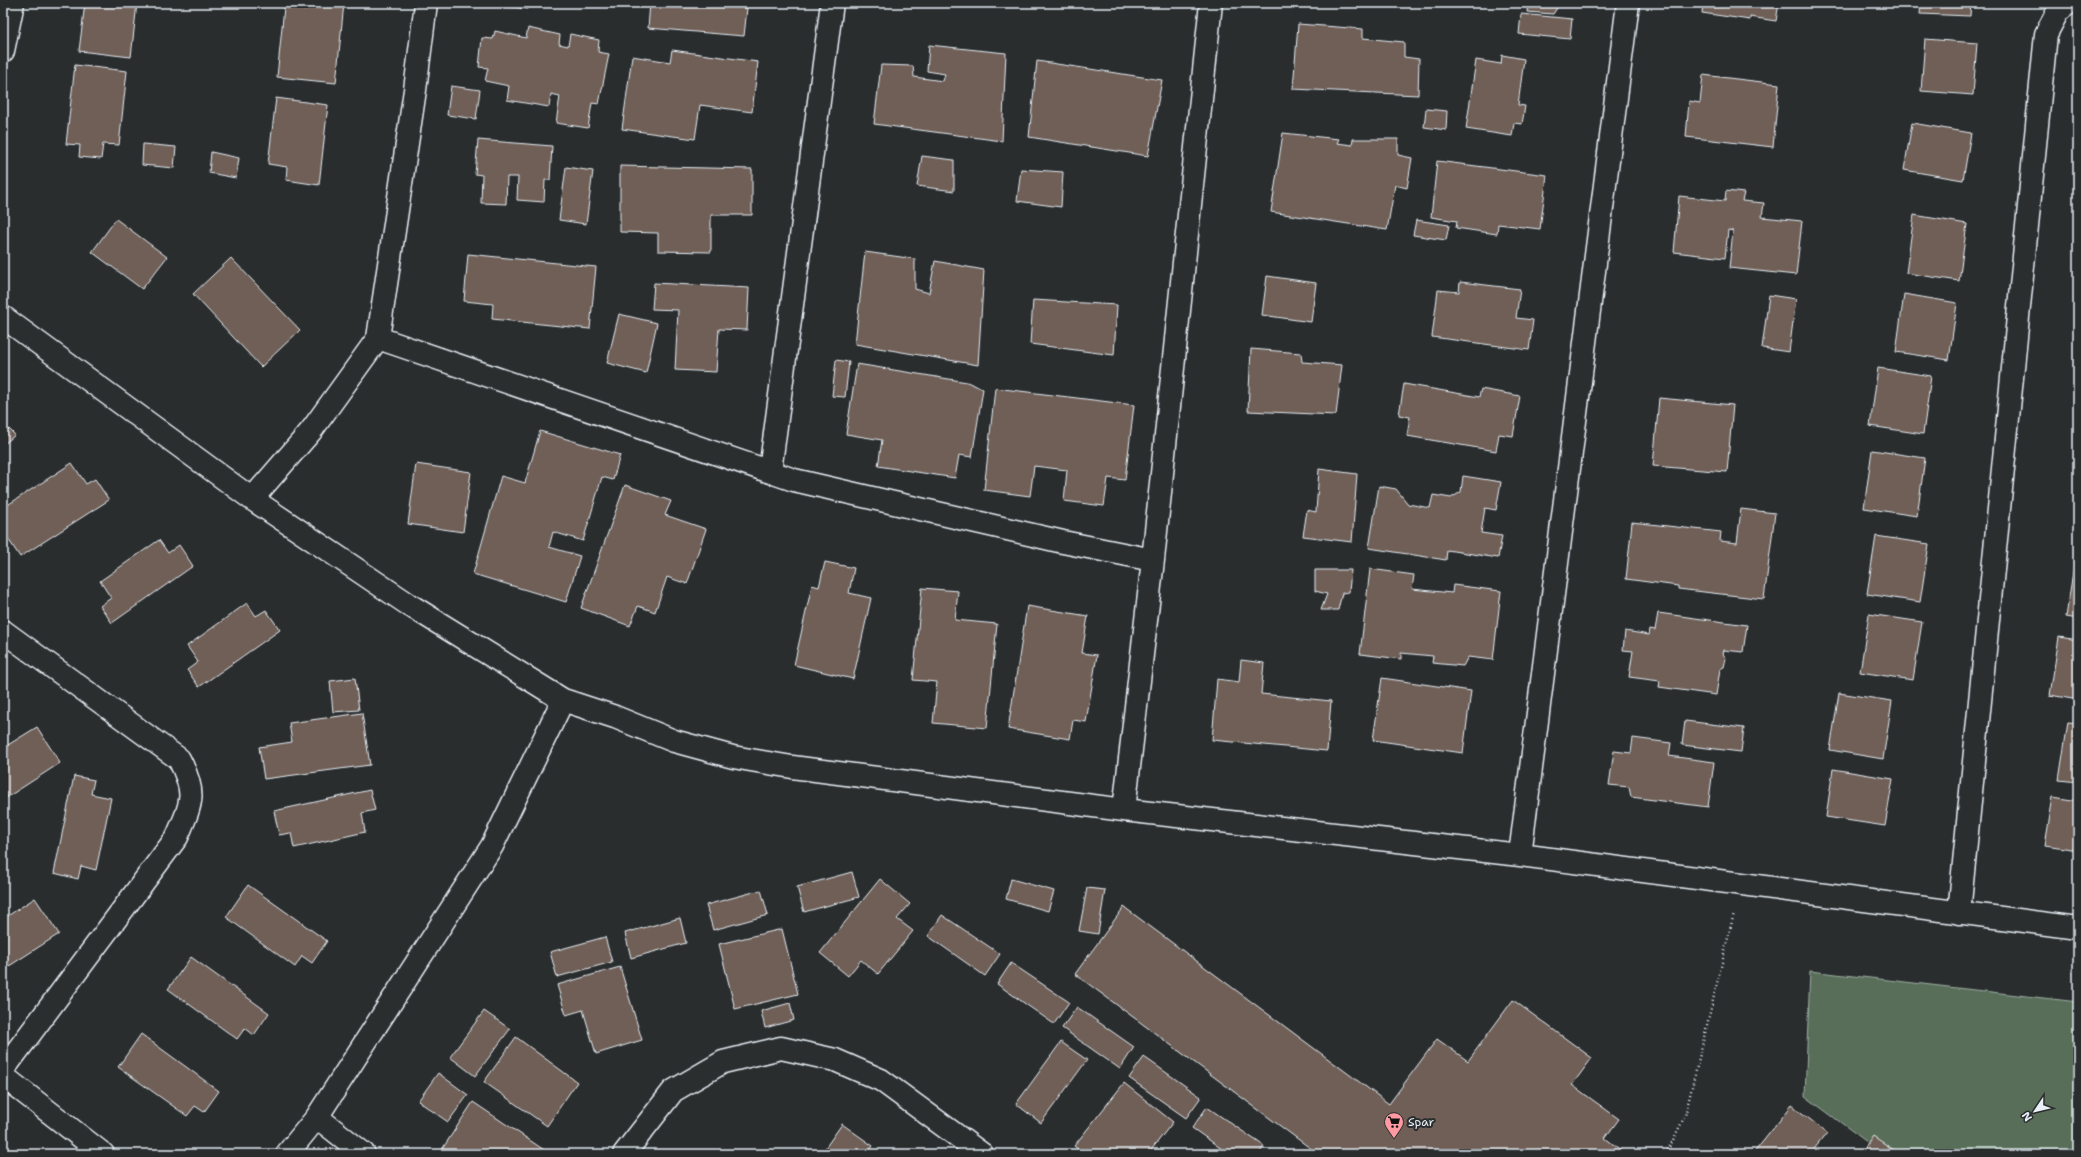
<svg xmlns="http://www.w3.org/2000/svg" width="2081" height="1157" viewBox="0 0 2081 1157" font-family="'Shantell Sans',sans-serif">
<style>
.green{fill:#586e59;stroke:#a0b0a8}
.building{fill:#705f57;stroke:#e8f1f8}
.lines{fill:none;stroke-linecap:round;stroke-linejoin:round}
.street-casing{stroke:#e8f1f8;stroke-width:25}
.path{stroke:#e8f1f8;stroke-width:2.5;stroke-dasharray:1 3;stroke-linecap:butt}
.street{stroke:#2a2d2e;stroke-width:22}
.labels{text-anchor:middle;stroke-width:4;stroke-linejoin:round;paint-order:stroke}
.poi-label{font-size:12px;fill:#e8f1f8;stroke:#2a2d2e;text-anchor:start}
</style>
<rect width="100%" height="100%" fill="#2a2d2e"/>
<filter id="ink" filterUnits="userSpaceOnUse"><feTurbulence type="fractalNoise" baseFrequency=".025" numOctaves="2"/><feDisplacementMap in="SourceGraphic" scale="8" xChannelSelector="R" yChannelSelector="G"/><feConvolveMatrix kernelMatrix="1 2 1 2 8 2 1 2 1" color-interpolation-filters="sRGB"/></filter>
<g filter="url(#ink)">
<!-- green -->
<path class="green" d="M1810,971L2078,1002V1154H1883L1805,1096Z"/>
<!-- building -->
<path class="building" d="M85,3H137L131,57L79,51Z
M233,3H259V6Z
M306,3H344L336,83L277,77L284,7L305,10Z
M483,3H529L528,9Z
M650,3H712V5L747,8L744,36L648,28Z
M1366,3H1392V6Z
M1528,3H1573V6L1559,5L1553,14L1527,12Z
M1703,3H1779L1776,21L1750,17V20L1702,13Z
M1921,3H1971L1970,16L1920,14Z
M1521,14L1572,19L1570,39L1519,34Z
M1298,24L1363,29V38L1404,42V57L1419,59L1418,95L1293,89Z
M528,28L560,35L559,44L568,46L570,34L599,40L598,52L609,54L599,104L592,103L588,128L556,123L560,96L551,94L549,107L507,100L509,86L485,81L488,68L479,67L482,38L493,39L495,31L526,38Z
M1925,39L1977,43L1973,95L1921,91Z
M929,45L1006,53L1002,141L874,124L881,65L913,66L914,77L943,81L945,74L927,71Z
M672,50L758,62L752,112L700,105L695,139L622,129L632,56L670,62Z
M1502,55L1524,59L1518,105L1525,106L1522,124L1514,123L1512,136L1466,129L1476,60L1501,64Z
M1037,61L1162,80L1148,156L1029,137Z
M75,65L127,71L119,145L103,144L101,159L79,157L80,145L66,144Z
M1703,75L1779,84L1773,147L1686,137L1689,101L1700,103Z
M451,86L480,90L476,119L447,115Z
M276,98L328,105L319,185L286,180L287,167L268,164Z
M1426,109L1447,111L1446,130L1424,127Z
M1912,123L1971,133L1963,180L1904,170Z
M1283,133L1339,139L1337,143L1352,145L1353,139H1398V155L1412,158L1407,188L1395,185L1387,230L1271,212Z
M478,140L552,146L550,180H545L544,202L517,200L518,177H507L506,204L481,203L482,175L475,174Z
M143,144L176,147L174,168L142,165Z
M211,152L239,158L236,178L209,173Z
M922,156L954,160V191L917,186Z
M1437,161L1547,175L1540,229L1498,224L1497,234L1456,228L1457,221L1431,217Z
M620,166L752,169V215H711V252L658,251V233L620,232Z
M566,167L593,171L586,224L559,220Z
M1021,169L1063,172L1061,207L1017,201Z
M1726,191L1744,193L1742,201L1764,203L1762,217L1802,221L1796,275L1729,268L1733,231L1728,230L1725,258L1674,252L1679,196L1725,201Z
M1914,215L1967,224L1959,281L1906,273Z
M116,219L167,257L142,289L92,252Z
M1416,220L1449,225L1446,240L1413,235Z
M865,252L915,259V289L929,293L935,261L984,270L978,365L855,344Z
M468,254L596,267L590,329L492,319L493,304L464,301Z
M231,258L300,330L261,367L193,294Z
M1267,276L1316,283L1311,322L1262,315Z
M1460,282L1520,289L1516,318L1533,320L1529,350L1432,337L1438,290L1459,292Z
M654,283L749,288L747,330L719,329L716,372L675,370L678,310L652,309Z
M1904,294L1957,303L1949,360L1896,352Z
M1769,295L1796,299L1789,352L1762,348Z
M1033,300L1117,305L1114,355L1030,344Z
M619,314L657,323L646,373L607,363Z
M1251,349L1301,353L1302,362L1342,365L1336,415L1248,411Z
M836,360L849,362L845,397L832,396Z
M857,364L967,382L983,389L972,457L959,455L955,478L878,466L882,440L846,434Z
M1878,368L1931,376L1923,434L1870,426Z
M1404,384L1479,397L1481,389L1520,396L1513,436L1499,434L1496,451L1407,436L1410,417L1399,415Z
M995,388L1134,405L1125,480L1108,478L1104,506L1064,501L1067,470L1034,466L1030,496L984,490Z
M1659,398L1733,405L1727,472L1653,466Z
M9,429L15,435L3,445V435Z
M540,431L620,455L613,480L602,477L583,541L553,532L549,547L580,556L566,602L473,574L501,476L525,483Z
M1872,450L1925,458L1917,516L1864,508Z
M72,463L86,484L95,479L109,500L20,557L3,531V508Z
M416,464L471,472L463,532L408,524Z
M1319,469L1357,474L1352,542L1303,536L1307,510L1316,512Z
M1463,476L1501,482L1496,510L1485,508L1481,533L1502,536L1498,558L1447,550L1446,560L1369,548L1379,486L1396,489L1408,504L1430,508L1433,495L1451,498L1461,492Z
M625,485L671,501L665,515L706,529L687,584L667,577L655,612L638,606L630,626L581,608Z
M1741,509L1775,513L1764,599L1678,589V586L1626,579L1632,522L1721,532L1720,541L1737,543Z
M1876,536L1929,544L1920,602L1867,594Z
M159,540L168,553L179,545L193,566L112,623L100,606L111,598L100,581Z
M2075,559H2078V619L2066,617Z
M825,562L854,568L849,593L871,598L853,679L794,665L812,585L819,587Z
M1370,569L1414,575L1412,589L1452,593L1453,585L1501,591L1493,660L1468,657L1463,666L1432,663L1433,656L1401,653V659L1360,654Z
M1315,570H1351L1349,592L1342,593L1338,610H1321L1327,594L1315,591Z
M922,588L958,591L955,620L997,624L987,728L933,723L937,682L913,680Z
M247,603L256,616L266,610L280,630L199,687L187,670L198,662L187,646Z
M1027,606L1088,616L1082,653L1097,655L1086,722L1073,720L1070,739L1008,729Z
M1658,613L1747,625L1743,652L1724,650L1723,654L1726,658L1724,667L1720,669L1716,695L1659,687L1660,681L1629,677L1633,651L1623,650L1625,631L1649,635L1650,629L1655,630Z
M1869,614L1922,622L1913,680L1860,672Z
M2059,637L2078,640V700L2050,695Z
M1241,660L1264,663L1261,694L1331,701L1327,751L1212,740L1217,679L1239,682Z
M355,678L359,710L333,712L330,681Z
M1382,678L1471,691L1463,753L1373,740Z
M1839,693L1892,701L1883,759L1830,750Z
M362,713L370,765L264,779L259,747L292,742L289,723Z
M1685,721L1744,728L1741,752L1682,745Z
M2068,722L2078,723V782L2059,780Z
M37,727L60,763L3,800V748Z
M1633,738L1671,743L1669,756L1714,762L1708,807L1631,797L1629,787L1609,785L1614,751L1631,753Z
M1833,769L1893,779L1885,826L1826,817Z
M74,776L94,780L91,794L111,798L96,870L81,866L78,879L54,873Z
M370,790L375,810L362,813L365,832L294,848L291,833L279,835L274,811Z
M2053,797L2078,801V850L2045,845Z
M852,872L859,897L804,912L797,887Z
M880,879L910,904L897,919L913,931L878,974L861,960L848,976L820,953Z
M1011,879L1054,891L1048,911L1006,899Z
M248,885L327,941L312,963L302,956L295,967L226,917Z
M1087,888L1105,890L1098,934L1079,931Z
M761,890L768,915L713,930L706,905Z
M35,898L59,934L3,970V919Z
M1124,907L1389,1104L1437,1039L1468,1061L1513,1000L1592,1058L1572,1085L1619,1119L1605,1138L1626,1154H1318L1075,974Z
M942,915L1000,954L985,976L928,936Z
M680,918L686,943L631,958L625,933Z
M782,929L798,994L735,1009L719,944Z
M605,937L612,962L557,977L550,952Z
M191,957L269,1013L254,1035L245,1028L237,1039L168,989Z
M1011,963L1069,1002L1054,1024L997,984Z
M620,967L642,1040L596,1054L583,1010L566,1015L557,985Z
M790,1003L794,1020L765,1028L761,1011Z
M1077,1007L1134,1047L1120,1069L1062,1028Z
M484,1011L510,1029L475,1076L450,1057Z
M141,1034L219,1091L204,1112L195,1106L187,1116L118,1067Z
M516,1037L577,1082L547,1126L484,1082Z
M1061,1042L1087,1060L1041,1123L1016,1104Z
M1144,1057L1201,1097L1186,1118L1129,1078Z
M438,1073L468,1095L448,1122L418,1101Z
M1124,1083L1173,1122L1148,1154H1085L1074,1146Z
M473,1102L550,1154H439Z
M1792,1105L1827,1133L1811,1153L1813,1154H1753Z
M1207,1107L1264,1146L1259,1154H1229L1192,1128Z
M842,1124L873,1146L867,1154H821Z
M1873,1136L1900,1154H1861Z"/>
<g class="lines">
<defs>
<path id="street" d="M3,51L13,3
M3,317L252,499L408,604L563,700L615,717L674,741L733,757L792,767L1124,810L1520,855L2078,928
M378,338L794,480L1063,542L1153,560
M770,471L832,3
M252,499L311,431L378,338L415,90L426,3
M3,631L179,759C197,794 192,802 177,837L3,1070
M1124,810L1153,560L1211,3
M1520,855L1628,3
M1959,913L2046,34L2058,11L2069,3
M3,1076L103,1154
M317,1117L364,1154
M287,1154L317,1117L492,846L563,700
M624,1154L673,1091L723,1062L781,1048L835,1060L881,1080L982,1154"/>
</defs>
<!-- street casing -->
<use href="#street" class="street-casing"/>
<!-- path -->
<path class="path" d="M1666,1154L1685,1116L1734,913"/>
<!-- street -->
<use href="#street" class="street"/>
</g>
</g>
<!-- icons -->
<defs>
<symbol id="supermarket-pin" viewBox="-11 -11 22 30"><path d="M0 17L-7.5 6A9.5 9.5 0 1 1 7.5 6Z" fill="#ff9aa2" stroke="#2a2d2e"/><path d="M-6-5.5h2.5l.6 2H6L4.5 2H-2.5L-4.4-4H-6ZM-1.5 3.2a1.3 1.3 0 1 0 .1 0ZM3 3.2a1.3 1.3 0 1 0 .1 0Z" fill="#111"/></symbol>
</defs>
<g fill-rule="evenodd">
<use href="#supermarket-pin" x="1383" y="1111" width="22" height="30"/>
</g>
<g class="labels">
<!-- poi labels -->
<g class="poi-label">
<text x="1408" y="1126">Spar</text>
</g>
</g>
<!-- margin -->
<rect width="2081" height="1157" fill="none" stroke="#2a2d2e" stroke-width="16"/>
<rect x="8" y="8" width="2065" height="1141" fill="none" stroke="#e8f1f8" stroke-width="1.5" filter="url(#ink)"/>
<!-- north arrow -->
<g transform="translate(2035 1111) rotate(235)" stroke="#2a2d2e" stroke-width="3" paint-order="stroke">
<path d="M0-3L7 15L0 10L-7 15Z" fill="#e8f1f8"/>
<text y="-6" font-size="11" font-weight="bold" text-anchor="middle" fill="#e8f1f8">N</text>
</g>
</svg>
